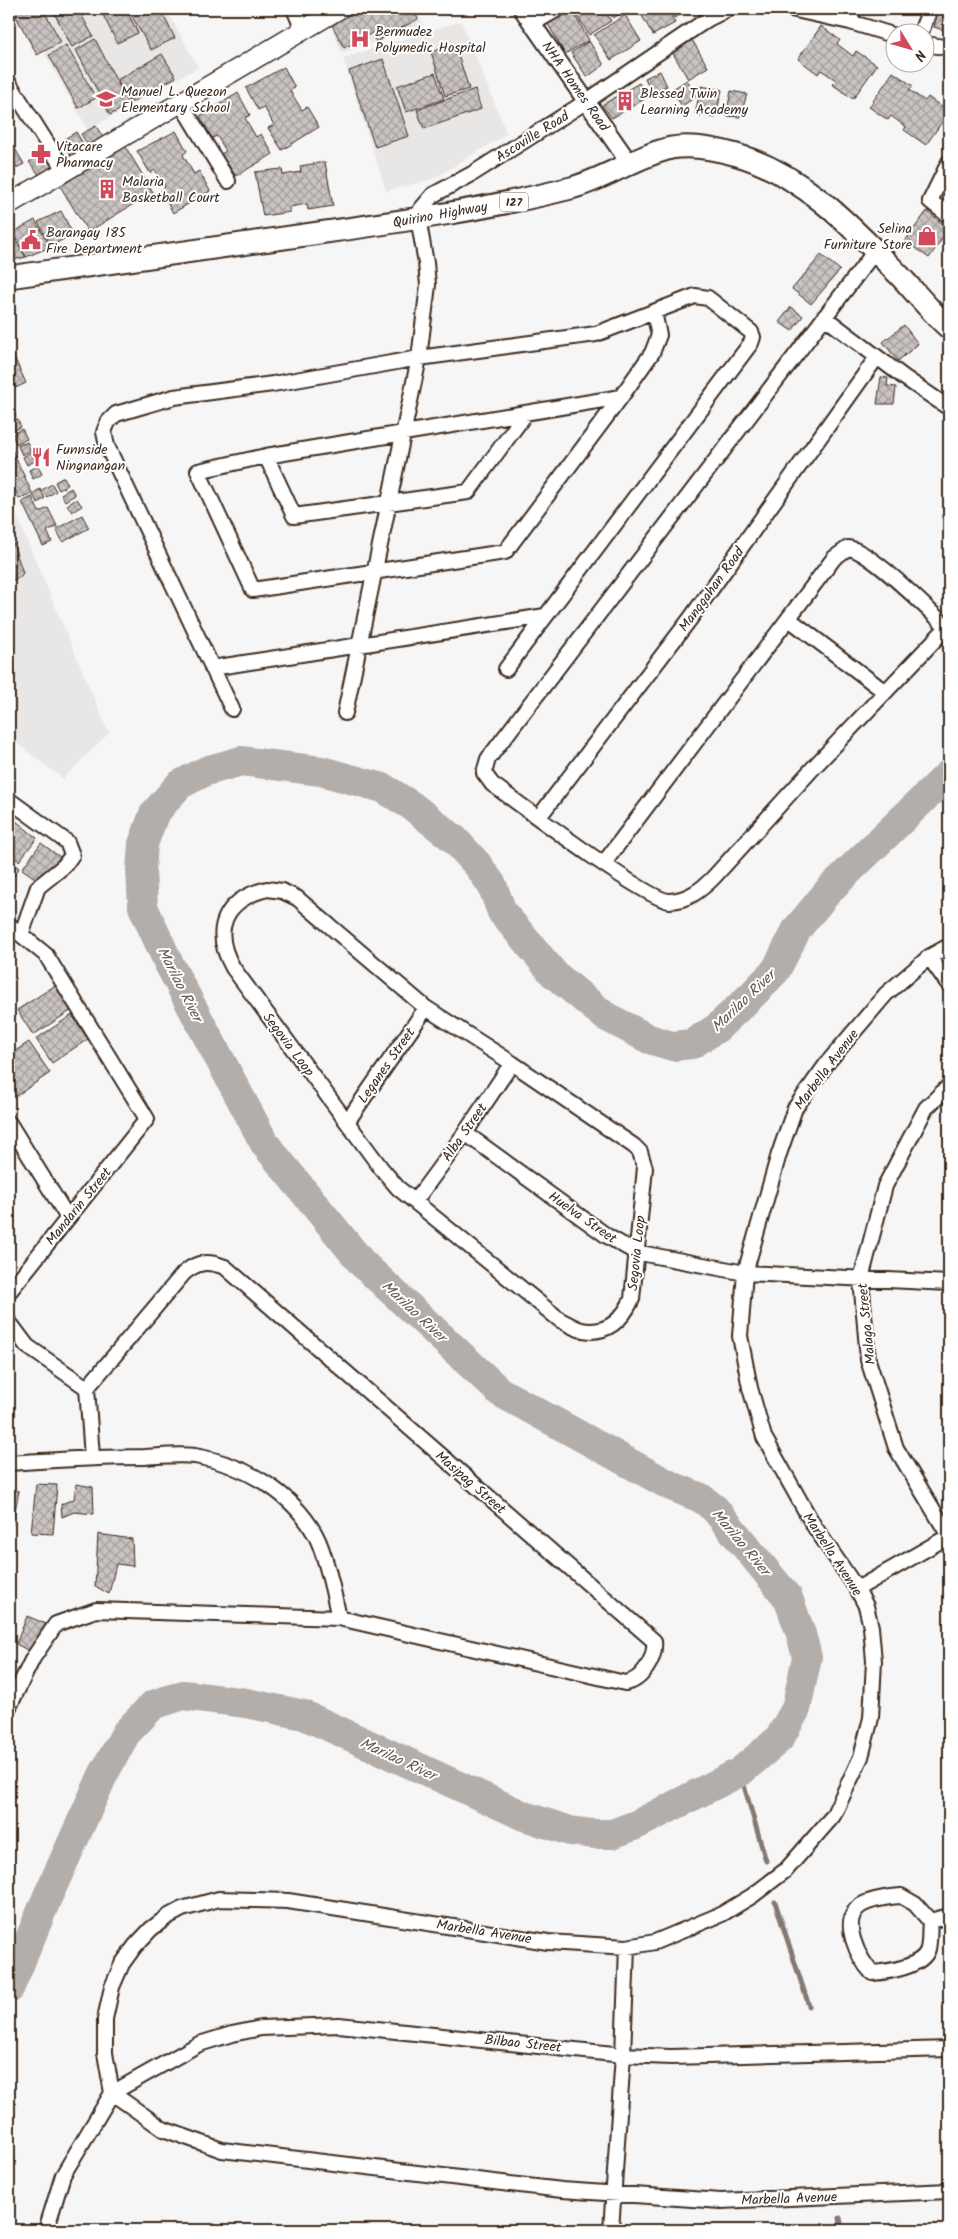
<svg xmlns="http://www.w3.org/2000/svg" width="958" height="2239" viewBox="0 0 958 2239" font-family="Kalam,sans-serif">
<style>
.built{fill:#e9e7e6}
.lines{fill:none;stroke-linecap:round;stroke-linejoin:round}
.stream{stroke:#847972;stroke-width:5}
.river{stroke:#b4aeaa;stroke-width:30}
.building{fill:url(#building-cross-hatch);stroke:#3b2a1e}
.minor-casing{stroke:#3b2a1e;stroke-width:18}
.tertiary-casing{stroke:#3b2a1e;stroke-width:20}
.secondary-casing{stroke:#3b2a1e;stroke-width:22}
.primary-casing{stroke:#3b2a1e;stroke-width:25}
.minor{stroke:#fff;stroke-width:14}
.tertiary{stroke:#fff;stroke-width:16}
.secondary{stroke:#fff;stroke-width:19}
.primary{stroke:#fff;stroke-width:21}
.labels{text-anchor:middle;stroke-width:4;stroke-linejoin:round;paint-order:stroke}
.shield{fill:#fff;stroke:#766a62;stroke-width:1}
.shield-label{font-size:12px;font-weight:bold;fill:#3b2a1e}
.poi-label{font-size:14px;fill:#3b2a1e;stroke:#fff;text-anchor:start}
.street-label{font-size:14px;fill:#3b2a1e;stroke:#fff}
.water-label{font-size:15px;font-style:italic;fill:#65584f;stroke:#fff}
</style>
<defs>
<pattern id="building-cross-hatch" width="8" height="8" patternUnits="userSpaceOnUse" patternTransform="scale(1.25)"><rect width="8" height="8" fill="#c9c3c1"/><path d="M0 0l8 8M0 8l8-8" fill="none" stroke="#a49f9c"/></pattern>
</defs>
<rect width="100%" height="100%" fill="#f7f6f6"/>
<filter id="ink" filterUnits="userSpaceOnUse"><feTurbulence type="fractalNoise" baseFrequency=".02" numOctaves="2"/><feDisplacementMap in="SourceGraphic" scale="10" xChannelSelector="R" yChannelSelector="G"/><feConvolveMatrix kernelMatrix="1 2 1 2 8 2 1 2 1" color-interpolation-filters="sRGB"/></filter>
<g filter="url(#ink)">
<!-- built -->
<path class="built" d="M19,9H166L198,67L88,130Z
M353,9H415L424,25L342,53L329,22Z
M461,21L507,134L433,179L386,191L343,58Z
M9,498L109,733L63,779L9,737Z"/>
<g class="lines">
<!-- stream -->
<path class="stream" d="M740,1772L766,1861
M775,1902L809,2006
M840,2218L842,2230"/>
<!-- river -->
<path class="river" d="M9,1989L47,1898L103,1775L126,1733L153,1705L183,1695L246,1703L304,1715L524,1816L570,1831L593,1834H612L636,1825L740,1772L779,1739L796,1709L807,1657L801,1634L788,1598L715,1509L701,1498L671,1486L500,1392L362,1263L265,1144L169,964L143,907L141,870L143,844L154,814L179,785L206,771L241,761L321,771L383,788L412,806L454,839L477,864L492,885L502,912L554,974L605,1016L649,1039L672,1046L692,1044L717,1028L753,994L776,970L797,929L830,889L949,774"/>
</g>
<!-- building -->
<path class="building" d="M18,9H43L61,42L37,55L13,11Z
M52,9H78L93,36L72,47Z
M100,9H126L138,33L117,43Z
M128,9H160L175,38L151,50Z
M299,9H313L314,11L303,17Z
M358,9H413L418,19L376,42L372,33L344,48L331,23Z
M577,9H604L611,21L589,35L574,11Z
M607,9H629L613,18Z
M638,9H667L675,23L653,35Z
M669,9H691L674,18Z
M572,10L589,40L565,54L548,24Z
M938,12L949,14V32L934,27Z
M625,15L641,41L611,60L594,35Z
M821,26L840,40L837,44L853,56L856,51L877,65L853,99L832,84L836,80L821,70L818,74L798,59Z
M691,38L708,67L688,79L671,50Z
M95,39L129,105L110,115L76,50Z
M589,41L604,65L587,77L571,53Z
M66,45L96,98L78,108L49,55Z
M455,45L469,89L445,96L431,52Z
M162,54L176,77L130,103L117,80Z
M383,59L409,136L375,147L349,71Z
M284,67L295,88L290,91L302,110L307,107L319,127L282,150L268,128L274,125L264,107L258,110L246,88Z
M660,71L667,86L652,93L645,78Z
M893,72L913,86L909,90L925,101L928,97L949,112L926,145L904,130L906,127L891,116L888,120L869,107Z
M435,73L444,99L406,112L397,86Z
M687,80L697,96L682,106L671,90Z
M639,83L648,97L612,118L602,105Z
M701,86L722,90L715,118L695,114Z
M475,89L481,109L424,129L417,110Z
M731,91L747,94L740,117L726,116Z
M238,93L250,115L245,118L256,137L261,134L273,154L236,176L221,154L226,151L217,136L212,138L200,116Z
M96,126L105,141L91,150L81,134Z
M176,131L187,151L183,155L194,174L199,171L210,191L173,213L161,190L165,187L155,170L150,173L137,151Z
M76,132L87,150L73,159L61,141Z
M125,146L153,192L88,232L60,186Z
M14,147L24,164L16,168L9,154V150Z
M45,151L56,166L41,177L29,162Z
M325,162L333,206L308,210L307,204L290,207V212L263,216L255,172L282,169L283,175L301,172L300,166Z
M9,176L18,193L9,198Z
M949,176V196L939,190Z
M61,211L73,234L51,246L38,222Z
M927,211L949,229L929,258L905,241Z
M35,220L50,247L26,257L12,233Z
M12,233L26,257L9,261V235Z
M821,255L840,270L811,304L792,289Z
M791,307L803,316L792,331L779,322Z
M904,325L918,344L898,361L883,342Z
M9,346L26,383L9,391Z
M881,377L888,378L887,386L896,387L894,404H877Z
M12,407L16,416L9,420V408Z
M17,419L21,427L11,432L9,423Z
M22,429L27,439L16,444L12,434Z
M27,442L31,450L22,455L18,446Z
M9,443L32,493L19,499L9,476Z
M31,452L35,461L27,465L23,457Z
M38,466L42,474L33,479L29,470Z
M64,477L68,485L59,490L55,482Z
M52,484L56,491L47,497L42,490Z
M71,488L75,495L65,501L61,494Z
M40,489L45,498L38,503L32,494Z
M32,497L39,512L48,508L57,526L47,531L52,542L43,546L22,502Z
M77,499L82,506L72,512L67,505Z
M82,515L89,528L63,542L56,529Z
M9,531L23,573L19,578L9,581Z
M16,821L37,838L19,861L9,853V830Z
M41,843L60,857L42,883L22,869Z
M9,860L19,868L9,884Z
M56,985L72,1010L33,1035L17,1010Z
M72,1015L88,1039L52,1063L36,1039Z
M29,1042L50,1073L16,1096L9,1085V1055Z
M36,1484L57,1485L53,1534L31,1533Z
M76,1484L93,1487L94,1514L74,1512L62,1517L61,1504L74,1499Z
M9,1490L19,1491L12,1525H9Z
M98,1534L132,1539L133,1566L116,1564L109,1594L95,1586Z
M27,1616L51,1626L31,1652L16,1644Z"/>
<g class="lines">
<defs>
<path id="minor" d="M294,9L303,30
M791,9L850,22L896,36
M850,22L853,9
M532,24L558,9
M921,32L930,9
M926,44L949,48
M9,83L64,170
M180,102L228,181
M949,162L930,201L949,216
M875,251L488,759L484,773L492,784C518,803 650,902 670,901C688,900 701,890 713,878L814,767L949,625
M824,317L905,378L949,408
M621,397L266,456L198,471L253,590L505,552L621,397L652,353L659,335L654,312
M266,456L294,516L468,492L526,413
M789,619L885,692
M212,668L545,616
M232,709L107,446L104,432L108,422L116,414L174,397L273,384L419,358L596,334L695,296L708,298L751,332L753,337L751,343L506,669
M345,713L419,358L428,285L426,263L418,218L421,209L433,195L472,174L587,101L708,19L728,9
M9,800L67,842L72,855L64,866L38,887L21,935
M539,817L690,619L877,357
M604,863L834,558L848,548C870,550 928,610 947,627
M267,889L282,891L297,898L426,1008L512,1063L634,1146L640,1152L645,1168L632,1299C623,1319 607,1335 582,1330C575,1329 567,1323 560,1320L398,1188L381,1168L233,968C211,930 224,900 267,889Z
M9,925L46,955L147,1119L9,1292
M949,946L929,957L886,994L828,1062L795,1108L779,1154L745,1273L740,1336L750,1388L764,1437L814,1526L857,1589L866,1606L871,1627L874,1661L871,1718L861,1757L833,1816L786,1870L752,1896L722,1914L655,1942L627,1947L548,1942L288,1901L219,1899L182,1909L167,1917L151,1929L135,1946L122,1964L112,1987L105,2019V2053L112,2093L163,2129L222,2150L562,2190L721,2201L949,2191
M929,957L949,985
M949,1086L926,1108L885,1186L861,1279L868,1360L896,1448L949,1536
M347,1122L426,1008
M9,1123L68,1218
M465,1133L607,1236L635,1252L745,1273L949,1283
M415,1201L465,1133L512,1063
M9,1322L27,1346L87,1388
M9,1463C54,1460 100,1457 145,1457C161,1456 179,1454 195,1456C242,1464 291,1491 315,1534C326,1554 334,1595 339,1618
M857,1589L949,1536
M9,1707L33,1658L56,1624L96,1610L339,1618L625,1683C642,1681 656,1658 654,1641L225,1267C208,1261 198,1261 184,1273L87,1388L92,1457
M901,1896L915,1904L930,1921C929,1930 930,1940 928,1949C923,1967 887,1972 872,1973C859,1959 839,1921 860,1906C871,1899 888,1897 901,1896Z
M930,1921L949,1916
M46,2230L63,2175L112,2093L199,2044L232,2034L261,2028L339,2025L623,2055L671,2057L949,2049
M611,2230L623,2055L627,1947"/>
<path id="tertiary" d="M522,9L630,164"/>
<path id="secondary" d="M9,204L339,9"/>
<path id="primary" d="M9,277C112,262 215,248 319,233C403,221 488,209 571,188C606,179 636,156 671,148C693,144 716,149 737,155C803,174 853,228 900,276C916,293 931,312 949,328"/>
</defs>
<!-- minor casing -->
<use href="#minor" class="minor-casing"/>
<!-- tertiary casing -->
<use href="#tertiary" class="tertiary-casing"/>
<!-- secondary casing -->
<use href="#secondary" class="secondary-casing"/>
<!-- primary casing -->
<use href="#primary" class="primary-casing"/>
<!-- minor -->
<use href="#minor" class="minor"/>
<!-- tertiary -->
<use href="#tertiary" class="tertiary"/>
<!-- secondary -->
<use href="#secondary" class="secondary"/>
<!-- primary -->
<use href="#primary" class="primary"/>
</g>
</g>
<!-- icons -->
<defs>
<symbol id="hospital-bare" viewBox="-9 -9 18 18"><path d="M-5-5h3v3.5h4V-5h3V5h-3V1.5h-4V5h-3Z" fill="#d1495b" stroke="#fff" stroke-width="2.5" paint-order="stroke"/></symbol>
<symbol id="school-bare" viewBox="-9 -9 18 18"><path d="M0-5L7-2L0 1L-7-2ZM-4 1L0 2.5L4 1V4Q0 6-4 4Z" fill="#d1495b" stroke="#fff" stroke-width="2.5" paint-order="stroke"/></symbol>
<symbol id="building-bare" viewBox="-9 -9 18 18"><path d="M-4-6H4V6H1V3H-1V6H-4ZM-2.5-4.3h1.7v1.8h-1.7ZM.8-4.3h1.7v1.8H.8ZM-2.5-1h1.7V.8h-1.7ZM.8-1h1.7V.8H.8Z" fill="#d1495b" stroke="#fff" stroke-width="2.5" paint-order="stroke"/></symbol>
<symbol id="pharmacy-bare" viewBox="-9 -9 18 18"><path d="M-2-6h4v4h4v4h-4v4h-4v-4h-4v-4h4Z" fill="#d1495b" stroke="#fff" stroke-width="2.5" paint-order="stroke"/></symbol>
<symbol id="shop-bare" viewBox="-9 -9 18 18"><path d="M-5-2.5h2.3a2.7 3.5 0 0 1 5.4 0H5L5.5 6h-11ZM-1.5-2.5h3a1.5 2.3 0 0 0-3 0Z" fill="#d1495b" stroke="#fff" stroke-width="2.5" paint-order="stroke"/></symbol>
<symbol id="civic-bare" viewBox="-9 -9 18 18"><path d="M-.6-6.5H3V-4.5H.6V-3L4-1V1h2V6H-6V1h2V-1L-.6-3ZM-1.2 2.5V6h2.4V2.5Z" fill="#d1495b" stroke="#fff" stroke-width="2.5" paint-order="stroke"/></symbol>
<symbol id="restaurant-bare" viewBox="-9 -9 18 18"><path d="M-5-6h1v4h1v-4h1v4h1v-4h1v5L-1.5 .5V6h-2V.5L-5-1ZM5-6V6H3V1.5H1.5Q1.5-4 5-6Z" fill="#d1495b" stroke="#fff" stroke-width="2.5" paint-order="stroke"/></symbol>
</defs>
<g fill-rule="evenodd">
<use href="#hospital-bare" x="346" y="25" width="28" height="28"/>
<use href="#school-bare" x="92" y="85" width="28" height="28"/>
<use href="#building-bare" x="611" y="87" width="28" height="28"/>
<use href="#pharmacy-bare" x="27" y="140" width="28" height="28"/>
<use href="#building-bare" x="93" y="175" width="28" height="28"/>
<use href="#shop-bare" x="913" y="222" width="28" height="28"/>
<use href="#civic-bare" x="17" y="226" width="28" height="28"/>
<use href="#restaurant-bare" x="27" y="443" width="28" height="28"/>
</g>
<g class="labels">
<!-- shield labels -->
<rect class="shield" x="500" y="192.5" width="28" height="19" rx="4"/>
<g class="shield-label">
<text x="514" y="206">127</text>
</g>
<!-- poi labels -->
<g class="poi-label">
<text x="375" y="36">Bermudez<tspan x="375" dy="16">Polymedic Hospital</tspan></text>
<text x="121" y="96">Manuel L. Quezon<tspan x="121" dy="16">Elementary School</tspan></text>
<text x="640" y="98">Blessed Twin<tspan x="640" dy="16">Learning Academy</tspan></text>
<text x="56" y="151">Vitacare<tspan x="56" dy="16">Pharmacy</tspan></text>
<text x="122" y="186">Malaria<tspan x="122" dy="16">Basketball Court</tspan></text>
<text x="912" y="233" text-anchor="end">Selina<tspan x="912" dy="16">Furniture Store</tspan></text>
<text x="46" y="237">Barangay 185<tspan x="46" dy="16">Fire Department</tspan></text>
<text x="56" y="454">Funnside<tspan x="56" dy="16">Ningnangan</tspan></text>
</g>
<!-- street labels -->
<g class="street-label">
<text transform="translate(576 86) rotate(55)" y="5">NHA Homes Road</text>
<text transform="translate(532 136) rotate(-32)" y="5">Ascoville Road</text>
<text transform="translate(440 214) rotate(-10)" y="5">Quirino Highway</text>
<text transform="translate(711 589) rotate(-54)" y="5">Manggahan Road</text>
<text transform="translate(289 1044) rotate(53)" y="5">Segovia Loop</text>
<text transform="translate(386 1065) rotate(-55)" y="5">Leganes Street</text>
<text transform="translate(826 1069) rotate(-53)" y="5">Marbella Avenue</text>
<text transform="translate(464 1132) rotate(-55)" y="5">Alba Street</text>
<text transform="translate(78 1206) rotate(-51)" y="5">Mandarin Street</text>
<text transform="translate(583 1217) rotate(35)" y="5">Huelva Street</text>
<text transform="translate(636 1253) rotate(-84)" y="5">Segovia Loop</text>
<text transform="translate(866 1324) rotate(-96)" y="5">Malaga Street</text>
<text transform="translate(471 1482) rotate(41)" y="5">Masipag Street</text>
<text transform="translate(833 1554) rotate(57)" y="5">Marbella Avenue</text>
<text transform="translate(484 1931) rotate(9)" y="5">Marbella Avenue</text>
<text transform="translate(523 2043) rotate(6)" y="5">Bilbao Street</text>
<text transform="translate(789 2198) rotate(-2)" y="5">Marbella Avenue</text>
</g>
<!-- water labels -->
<g class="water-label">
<text transform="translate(180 984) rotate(63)" y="5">Marilao River</text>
<text transform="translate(743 1001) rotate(-44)" y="5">Marilao River</text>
<text transform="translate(414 1311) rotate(43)" y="5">Marilao River</text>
<text transform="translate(741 1542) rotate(50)" y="5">Marilao River</text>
<text transform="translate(398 1759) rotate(25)" y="5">Marilao River</text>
</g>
</g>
<!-- margin -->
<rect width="958" height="2239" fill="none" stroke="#fff" stroke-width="30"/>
<rect x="15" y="15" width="928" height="2209" fill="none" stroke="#3b2a1e" stroke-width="2" filter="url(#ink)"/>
<!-- north arrow -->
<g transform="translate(910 48) rotate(127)"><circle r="24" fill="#ffffff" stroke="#b1aaa5"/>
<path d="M0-4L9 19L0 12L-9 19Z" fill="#d1495b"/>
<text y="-8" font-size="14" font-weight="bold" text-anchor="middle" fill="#3b2a1e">N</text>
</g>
</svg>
